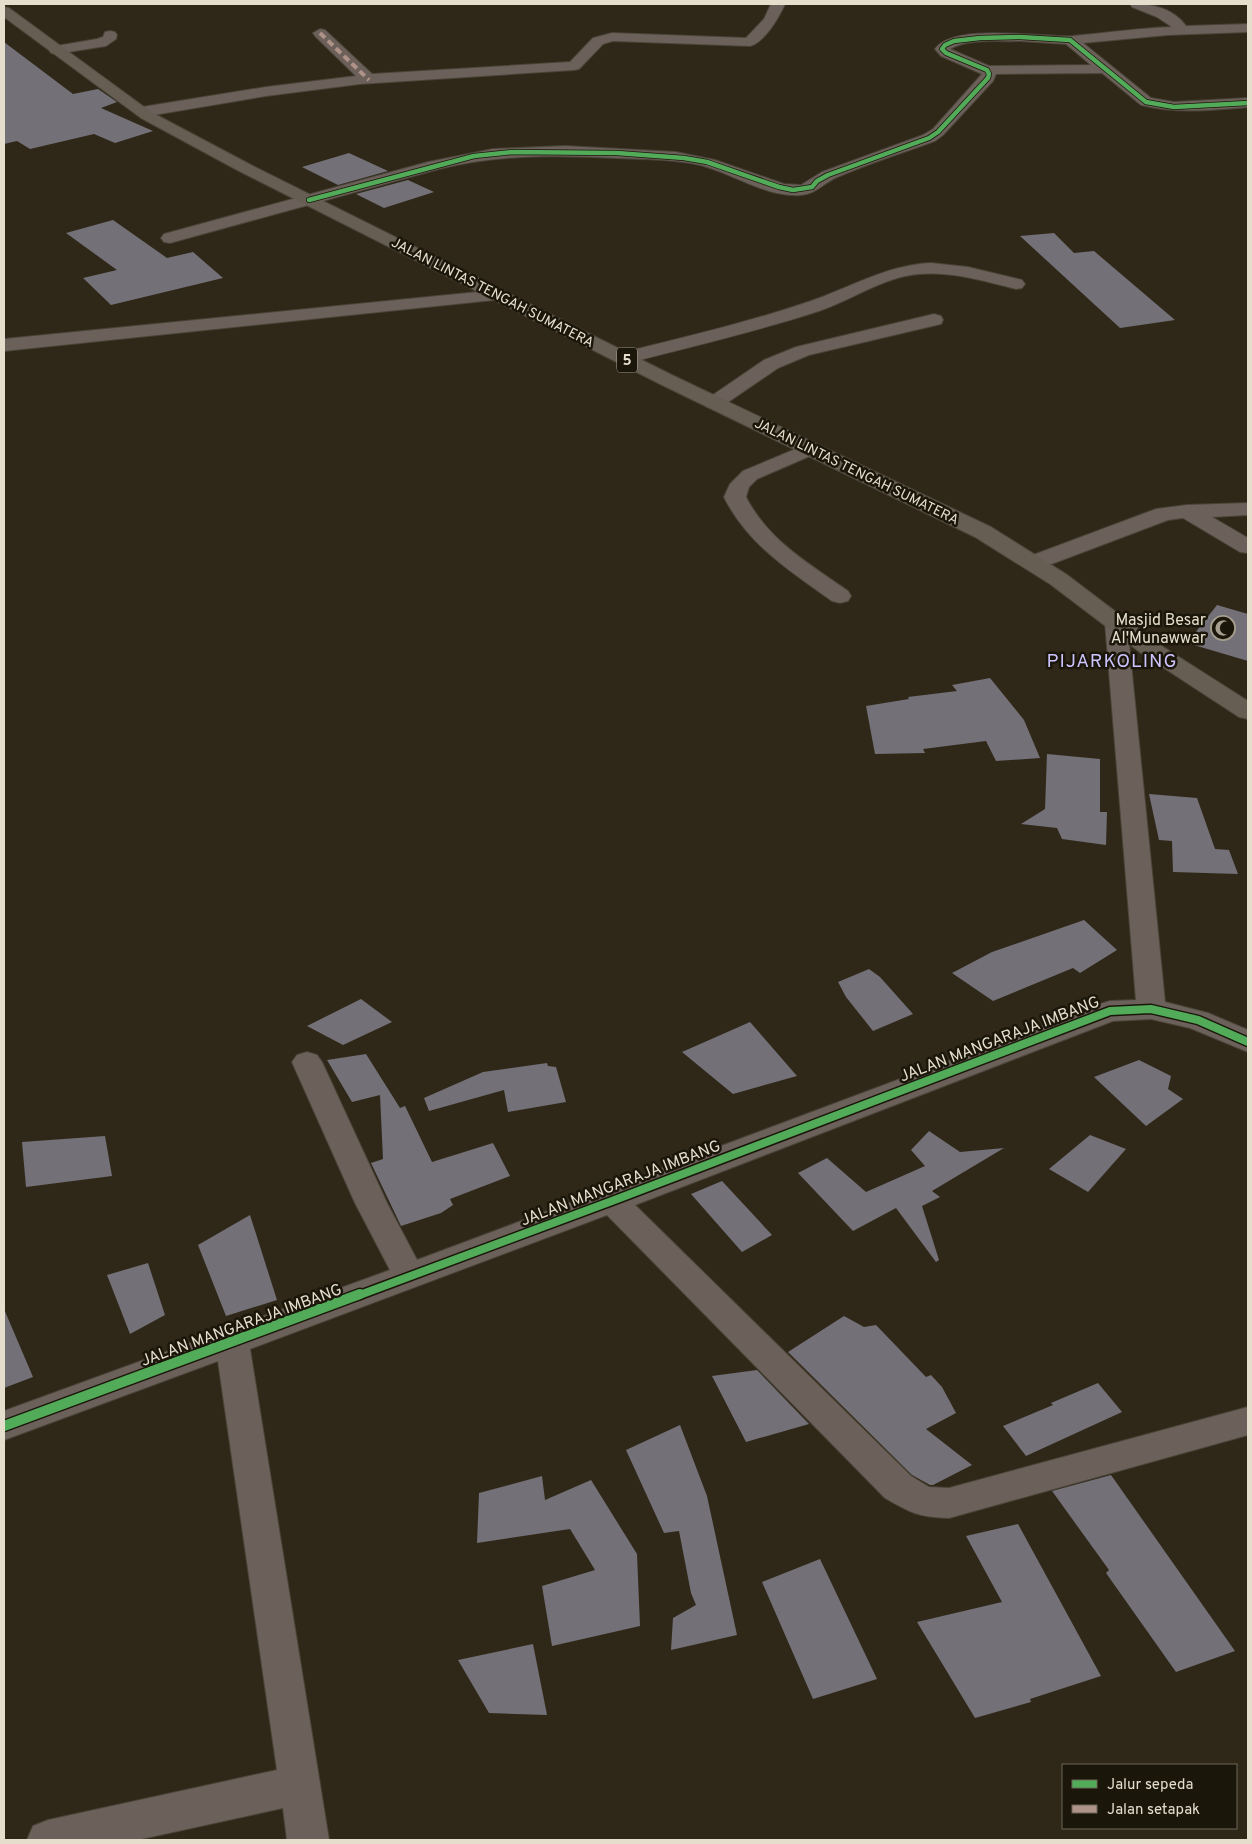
<svg xmlns="http://www.w3.org/2000/svg" width="1252" height="1844" viewBox="0 0 1252 1844" font-family="Overpass,sans-serif">
<style>
.building{fill:#737077}
.lines{fill:none;stroke-linecap:round;stroke-linejoin:round}
.minor-casing{stroke:#4a4437;stroke-width:2}
.highway-casing{stroke:#4a4437;stroke-width:2}
.minor{fill:#6b605a;fill-rule:evenodd}
.highway{fill:#665d53;fill-rule:evenodd}
.quiet{stroke:#af9288;stroke-width:4;stroke-dasharray:7 4;stroke-linecap:butt}
.cycleway-far2-casing{stroke:#1b160a;stroke-width:6}
.cycleway-far1-casing{stroke:#1b160a;stroke-width:11}
.cycleway-casing{stroke:#1b160a;stroke-width:13}
.cycleway-far2{stroke:#51ab58;stroke-width:4.5}
.cycleway-far1{stroke:#51ab58;stroke-width:8}
.cycleway{stroke:#51ab58;stroke-width:10}
.labels{text-anchor:middle;stroke-width:5;stroke-linejoin:round;paint-order:stroke}
.far-street-label{font-size:14px;fill:#e5decd;stroke:#1b160a}
.shield{fill:#1b160a;stroke:#a8a292;stroke-width:1}
.shield-label{font-size:15px;font-weight:bold;fill:#e5decd}
.poi-label{font-size:16px;fill:#e5decd;stroke:#1b160a;text-anchor:end}
.street-label{font-size:16px;fill:#e5decd;stroke:#1b160a}
.quarter-label{font-size:19px;letter-spacing:1px;fill:#ccc4fe;stroke:#1b160a}
</style>
<rect width="100%" height="100%" fill="#2f2819"/>
<!-- building -->
<path class="building" d="M4,42L73,94L98,89L117,102L101,108L153,131L115,143L94,134L30,149L17,141L4,144Z
M349,153L388,171L338,185L302,167Z
M408,180L434,192L384,208L356,194Z
M113,220L167,258L193,252L223,278L111,305L83,278L117,270L66,233Z
M1054,233L1074,253L1094,251L1175,320L1120,328L1020,236Z
M1217,605L1248,614V661L1187,643Z
M990,678L1024,720L1040,758L996,761L986,741L923,749L925,753L875,754L866,706L909,699L908,697L957,691L952,685Z
M1047,754L1100,759V812H1107L1106,845L1062,839L1057,828L1021,824L1045,809Z
M1149,794L1197,798L1215,849L1229,850L1238,874L1173,872L1172,841L1159,840Z
M1084,920L1117,950L1080,973L1073,968L993,1001L952,973L992,952Z
M869,969L880,977L913,1014L873,1031L846,997L838,982Z
M361,999L392,1022L343,1045L307,1026Z
M750,1022L797,1076L733,1094L682,1052Z
M366,1054L400,1108L405,1106L432,1162L493,1143L510,1176L450,1199L453,1205L441,1213L401,1226L371,1163L383,1159L380,1095L352,1102L327,1060Z
M1139,1060L1171,1076L1168,1089L1183,1099L1146,1126L1094,1077Z
M547,1063L548,1066L556,1067L566,1102L508,1112L504,1090L429,1111L424,1098L483,1072Z
M929,1131L960,1152L1004,1148L932,1191L940,1197L922,1206L939,1260L936,1262L896,1208L853,1231L798,1173L827,1158L866,1192L925,1166L911,1150Z
M1090,1135L1126,1149L1088,1192L1049,1169Z
M105,1136L112,1176L26,1187L22,1142Z
M722,1181L772,1235L742,1252L691,1194Z
M250,1215L277,1300L226,1316L198,1245Z
M148,1263L165,1315L130,1334L107,1275Z
M4,1309L33,1377L4,1388Z
M844,1316L864,1327L876,1325L926,1377L931,1375L942,1387L956,1413L926,1429L972,1465L933,1485H930L912,1475L788,1352Z
M757,1370L809,1424L746,1442L712,1376Z
M1098,1383L1122,1412L1026,1456L1003,1426L1053,1405L1051,1403Z
M680,1425L707,1496L737,1635L671,1650L673,1618L696,1605L691,1593L679,1531L664,1533L626,1450Z
M1111,1475L1235,1651L1176,1672L1106,1573L1109,1570L1052,1491Z
M542,1476L545,1500L591,1480L637,1554L640,1626L552,1646L542,1586L595,1570L570,1529L477,1543L479,1493Z
M1018,1524L1101,1676L1030,1699L1031,1702L975,1718L917,1622L1002,1602L966,1536Z
M820,1559L877,1679L813,1699L762,1582Z
M533,1644L547,1715L489,1713L458,1660Z"/>
<g class="lines">
<defs>
<path id="minor" d="M771,4H785C779,17 765,42 750,46L613,41L603,44L579,69L574,70L360,84L266,96L142,117L137,115L134,112L137,109L142,107L266,87L356,76L315,36L313,33L320,29L325,30L372,74L570,62L593,38L612,33L746,38L764,19Z
M1130,4C1150,3 1174,8 1186,26L1248,24V32L1168,35L1083,43L1151,98L1174,102L1248,98V107C1212,110 1176,114 1141,105L1102,73L996,74L993,81L943,135L935,141C902,153 867,164 835,178C823,184 815,194 801,195C767,198 732,173 700,165C672,159 644,159 616,158C556,155 498,154 439,169L170,243L164,242L161,238L164,234L428,162L493,149L565,146L676,152L715,160L784,184L801,185L822,172L923,135L933,129L982,74L941,56L935,49C954,22 1042,38 1073,36C1106,33 1139,28 1172,27L1157,17L1132,7ZM1020,41L1066,44L1091,65L989,66L950,49C969,38 998,42 1020,41Z
M110,31L115,32L117,35L116,39L106,46L56,54L51,53L49,50L51,47L56,46L97,39L103,37L105,32Z
M931,263L968,267L1022,280L1025,284L1022,288L1016,289C984,281 952,271 919,274C883,277 852,300 819,311C755,332 689,347 624,364L617,362L615,358L617,354C681,338 746,323 808,302C850,288 886,265 931,263Z
M498,290L504,291L507,295L504,299L4,351V339Z
M934,314L941,316L943,320L941,324L809,355L778,368L721,407L714,409L707,407L704,403L707,399L764,360L796,347Z
M810,443L817,445L820,449L817,453L757,479L749,487L746,497C768,540 809,564 848,591L851,596L848,601L840,603L832,601C790,571 748,545 724,497L730,484L743,471Z
M1248,503V515L1212,517L1248,538V553L1240,552L1183,518L1168,520L1041,568L1033,570L1025,568L1022,563L1025,558L1156,509L1187,505Z
M1116,616L1124,618L1127,623L1165,1002L1208,1013L1248,1030V1052L1190,1028L1151,1019L1113,1021L635,1205L911,1476L929,1487L949,1488L1248,1407V1435L949,1518C918,1517 911,1513 885,1498L607,1215L250,1349L329,1840H287L283,1808L137,1840H27L33,1826L48,1820L277,1770L218,1361L4,1440V1411L390,1270L355,1203L292,1062L297,1055L307,1052L317,1055L322,1062L387,1203L417,1260L1100,1004L1110,1001L1136,1000L1105,623L1108,618Z"/>
<path id="highway" d="M4,7L9,8L151,112L251,165L674,376L991,527L1066,574L1157,643L1248,701V719L1239,717L1141,653L1050,584L975,537L660,384L239,171L141,118L4,17Z"/>
</defs>
<!-- minor casing -->
<use href="#minor" class="minor-casing"/>
<!-- highway casing -->
<use href="#highway" class="highway-casing"/>
<!-- minor -->
<use href="#minor" class="minor"/>
<!-- highway -->
<use href="#highway" class="highway"/>
<!-- quiet -->
<path class="quiet" d="M320,33L369,80"/>
<defs>
<path id="cycleway-far2" d="M309,200L474,156L512,152L617,153L684,158L707,162L779,187L793,190L812,187L817,181L828,175L929,138L938,132L988,78L989,74L987,70L946,53L942,49L945,45L954,41L980,38L1020,37L1070,40L1146,102L1174,107L1248,103"/>
<path id="cycleway-far1" d="M357,1296L612,1201L1110,1011L1151,1009L1198,1020L1248,1042"/>
<path id="cycleway" d="M4,1426L360,1294"/>
</defs>
<!-- cycleway-far2 casing -->
<use href="#cycleway-far2" class="cycleway-far2-casing"/>
<!-- cycleway-far1 casing -->
<use href="#cycleway-far1" class="cycleway-far1-casing"/>
<!-- cycleway casing -->
<use href="#cycleway" class="cycleway-casing"/>
<!-- cycleway-far2 -->
<use href="#cycleway-far2" class="cycleway-far2"/>
<!-- cycleway-far1 -->
<use href="#cycleway-far1" class="cycleway-far1"/>
<!-- cycleway -->
<use href="#cycleway" class="cycleway"/>
</g>
<!-- icons -->
<defs>
<symbol id="mosque-ring" viewBox="-11 -11 22 22"><circle r="9.5" fill="#1b160a" stroke="#a59e8e" stroke-width="1.5"/><path d="M3.5-4.9A6 6 0 1 0 3.5 4.9A5 5 0 1 1 3.5-4.9Z" fill="#a59e8e"/></symbol>
</defs>
<g fill-rule="evenodd">
<use href="#mosque-ring" x="1209" y="614" width="28" height="28"/>
</g>
<g class="labels">
<!-- far-street labels -->
<g class="far-street-label">
<text transform="translate(493 292) rotate(27)" y="5">JALAN LINTAS TENGAH SUMATERA</text>
<text transform="translate(857 471) rotate(26)" y="5">JALAN LINTAS TENGAH SUMATERA</text>
</g>
<!-- shield labels -->
<rect class="shield" x="617" y="347.5" width="20" height="25" rx="4"/>
<g class="shield-label">
<text x="627" y="365">5</text>
</g>
<!-- poi labels -->
<g class="poi-label">
<text x="1206" y="625">Masjid Besar<tspan x="1206" dy="18">Al'Munawwar</tspan></text>
</g>
<!-- street labels -->
<g class="street-label">
<text transform="translate(999 1038) rotate(-21)" y="6">JALAN MANGARAJA IMBANG</text>
<text transform="translate(620 1182) rotate(-21)" y="6">JALAN MANGARAJA IMBANG</text>
<text transform="translate(241 1324) rotate(-20)" y="6">JALAN MANGARAJA IMBANG</text>
</g>
<!-- quarter labels -->
<g class="quarter-label">
<text x="1112" y="667">PIJARKOLING</text>
</g>
</g>
<!-- border -->
<rect width="1252" height="1844" fill="none" stroke="#e5decd" stroke-width="10"/>
<!-- legend -->
<rect x="1062" y="1764" width="175" height="65" fill="#1b160a" stroke="#6c6658"/>
<rect x="1072" y="1780" width="25" height="8" fill="#51ab58" stroke="#6c6658"/>
<text x="1107" y="1789" font-size="15" fill="#e5decd">Jalur sepeda</text>
<rect x="1072" y="1805" width="25" height="8" fill="#af9288" stroke="#6c6658"/>
<text x="1107" y="1814" font-size="15" fill="#e5decd">Jalan setapak</text>
</svg>
